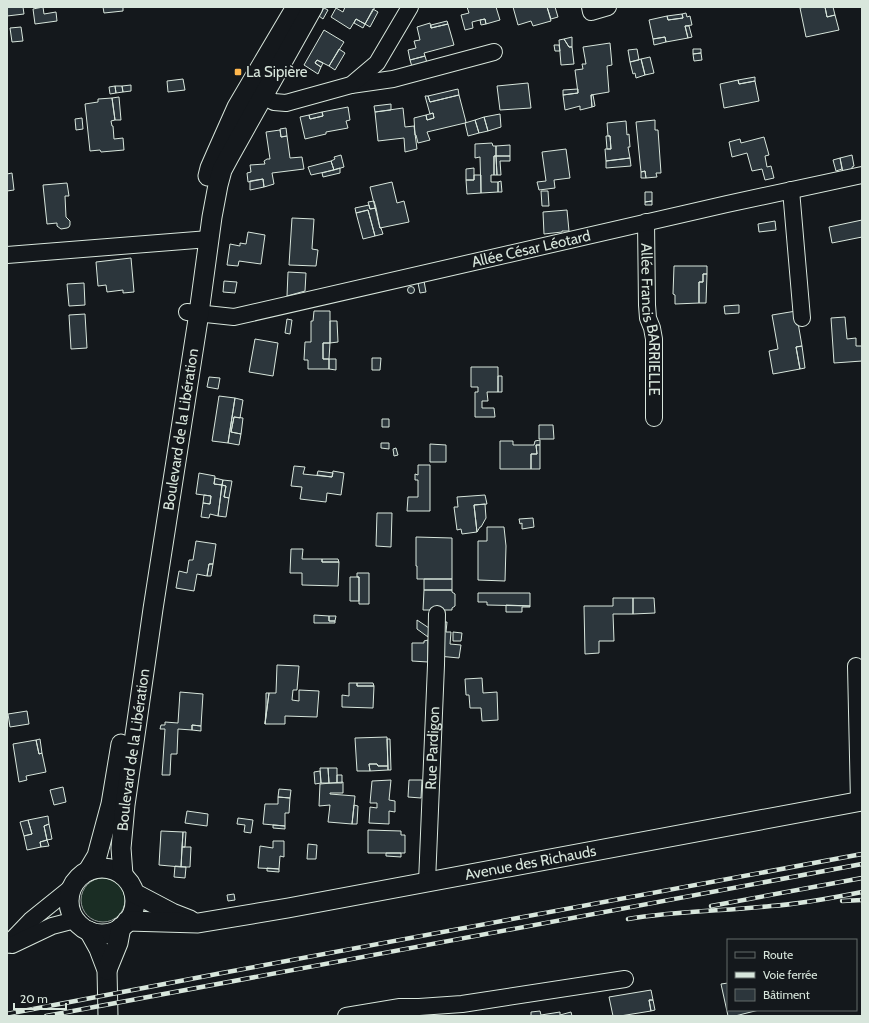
<svg xmlns="http://www.w3.org/2000/svg" width="869" height="1023" viewBox="0 0 869 1023" font-family="Cabin,sans-serif">
<style>
.green{fill:#1a2d24;stroke:#939e99}
.building{fill:#2c363c;stroke:#d8e6dc}
.lines{fill:none;stroke-linecap:round;stroke-linejoin:round}
.minor-casing{stroke:#d8e6dc;stroke-width:18}
.tertiary-casing{stroke:#d8e6dc;stroke-width:21}
.minor{stroke:#14181c;stroke-width:16}
.tertiary{stroke:#14181c;stroke-width:19}
.rail-casing{stroke:#d8e6dc;stroke-width:4.5}
.rail{stroke:#14181c;stroke-width:3;stroke-dasharray:9;stroke-linecap:butt}
.poi-dot{fill:#ffb74d;stroke:#14181c;stroke-width:1.5}
.labels{text-anchor:middle;stroke-width:3;stroke-linejoin:round;paint-order:stroke}
.poi-label{font-size:15px;fill:#d8e6dc;stroke:#14181c;text-anchor:start}
.street-label{font-size:15px;fill:#d8e6dc;stroke:#14181c}
</style>
<rect width="100%" height="100%" fill="#14181c"/>
<!-- green -->
<path class="green" d="M81 900a22 22 0 1 1 44 0a22 22 0 1 1-44 0Z"/>
<!-- building -->
<path class="building" d="M7,7H23L24,14L7,16Z
M43,7L44,14L56,12L57,21L35,24L33,9Z
M103,7H123V11L104,13Z
M345,7H375L365,24L356,19L350,29L331,17L336,8L343,12Z
M467,7H496L500,20L486,24L485,19L480,20L472,22L473,28L465,30L461,15L469,13Z
M513,7H547L551,21L533,26L531,21L518,25Z
M547,7H555L558,17L551,19Z
M805,7H825L827,17L835,15L839,30L806,37L800,8Z
M825,7H833L835,15L827,17Z
M324,8L328,10L323,19L319,16Z
M373,9L378,12L370,27L365,24Z
M686,13L687,17L690,16L692,25L685,26L688,38L666,42L665,37L653,39L649,20L667,16L668,20L683,18L682,14Z
M682,14L683,18L668,20L667,16Z
M356,19L365,24L363,28L354,23Z
M485,19L486,24L481,25L480,20Z
M447,21L448,24L431,28V25Z
M430,23L431,28L448,24L454,45L424,53L425,56L410,60L408,50L416,48L414,41L420,40L417,27Z
M685,26H689L692,37L688,38Z
M21,27L23,41L12,42L10,28Z
M324,30L344,42L329,66L317,60L315,63L321,67L318,74L304,65Z
M572,37V47H569L564,39Z
M665,37L666,42L654,45L653,39Z
M564,39L569,47H572L574,64L561,65L559,40Z
M610,43L612,65L607,66L609,92L591,95L592,107L580,110V106L565,110L563,95L578,93L575,70L583,69L582,64H586L583,47Z
M554,45H559L560,51H555Z
M339,49L345,53L335,70L329,66Z
M637,49L639,60L630,62L628,50Z
M693,49H701V53L693,54Z
M701,53L702,60L694,61L693,54Z
M425,56L428,66L413,70L410,60Z
M650,57L654,73L645,75L641,59Z
M641,59L645,75L636,78L635,73L633,74L630,62Z
M317,60L323,63L321,67L315,63Z
M755,77V81L739,84L738,80Z
M183,79L185,90L168,92L167,81Z
M738,80L739,84L755,81L759,101L724,108L720,84Z
M528,83L531,108L500,110L497,86Z
M131,85V91L123,92L122,86Z
M115,86L116,93L110,94L109,87Z
M115,86H122L123,92L116,93Z
M458,89L459,95L430,102L428,96Z
M578,89V93L563,95V90Z
M459,95L466,122L465,123L427,132L430,140L418,143L416,135H415L414,118L426,115L427,120L434,118L433,113L430,114L425,96H428L430,102Z
M591,95H593L595,106L592,107Z
M119,97L121,120H115L112,98Z
M112,98L115,120L111,121L112,126H113L114,139L123,138L124,150L101,152L100,150L90,151L85,104L98,102V99Z
M391,104V110L375,112L374,106Z
M348,107L350,120L346,121L348,128L326,132V134L305,139L300,117L309,115L310,119L323,116L322,112Z
M403,108L405,127L414,126L417,149L405,152L404,138L378,141L375,112Z
M322,112L323,116L310,119L309,115Z
M433,113L434,118L427,120L426,115Z
M500,114L501,127L488,131L484,117Z
M484,117L488,131L479,133L475,120Z
M82,118L83,129L76,130L75,119Z
M475,120L479,133L468,136L465,123Z
M655,120V130H658L661,173H656L657,177L646,178L645,171L641,172L636,122Z
M626,121L627,135L629,134L630,147H628L630,158L606,161L605,149H611L610,136H608L607,123Z
M286,128L287,136L281,137L280,129Z
M280,130L281,137L287,136L290,158L302,157L304,169L272,173L274,184L264,187L263,179L248,182L247,173L251,172L250,165L265,164L264,161L267,159H270L266,132Z
M606,136H610L611,149H607Z
M764,137L769,155L765,156L767,167L771,166L774,178L765,180L762,169L752,171L747,153L732,157L729,142L740,139L741,143Z
M492,143L493,146H496V156H494V175H491V182H498V192L481,193L480,157L475,158V144Z
M510,145V156H496V146Z
M566,149L570,178L554,180L555,188L539,190L537,182L546,181L542,152Z
M341,155L344,167L334,170L331,161L335,159L334,157Z
M852,155L854,166L852,167L853,175L844,177L840,158Z
M494,156H496L497,175H494Z
M496,156H510V161H500L501,175H497Z
M630,158L631,166L606,168V161Z
M840,158L842,169L836,171L833,160Z
M331,161L334,170L311,175L308,167Z
M340,168V173L323,177L322,173Z
M474,168V180H466V169Z
M645,171L646,178H641V172Z
M12,173L14,190L7,191V174Z
M474,175H481V193L467,194L466,180H474Z
M263,179L264,187L250,190V181Z
M501,181L502,192H498V182Z
M392,182L397,203L404,201L409,222L380,228L370,187Z
M67,183L69,196H65L66,217L70,221V225L69,227L67,228L61,229L57,226V223L47,224L43,185Z
M541,191H548L549,206H542Z
M645,192H652V201L645,202Z
M374,201L376,208L370,209L368,202Z
M652,201V205H645V202Z
M369,205L370,209L376,208L380,228H381L383,234L375,236L368,210L356,213L355,208Z
M368,210L375,236L363,239L356,213Z
M567,210L569,231H562V232L544,234L543,212Z
M292,218L314,219L312,249L318,250L316,266L289,265Z
M862,220V237L832,243L829,227Z
M775,221L776,230L759,232L758,224Z
M248,232L265,235L261,264L239,261L238,266L227,265L230,244L240,246V243L246,244Z
M131,258L134,292L123,293V290L107,292L106,285L98,286L96,262Z
M674,266H707V274H703V282H699V303L675,304V295L673,294Z
M288,272L306,273L305,291L287,296Z
M703,274H707L706,303H699V282H703Z
M224,281L237,282L235,293L223,292Z
M424,281L426,292L420,293L418,283Z
M84,283L85,305L69,306L67,284Z
M407.5 290a3.5 3.5 0 1 1 7 0a3.5 3.5 0 1 1-7 0Z
M739,305V313L725,314L724,306Z
M314,311H330V343H323V359H329V369H308V360H304L305,342H311V321H313Z
M796,311L802,346L796,347L800,369L773,374L769,351L778,349L772,315Z
M85,314L87,348L71,349L69,315Z
M845,317L847,339L856,338V346H862V361L834,363L831,318Z
M287,319L292,320L290,334L285,333Z
M330,321H337L338,342L330,343Z
M255,339L278,343L273,376L249,372Z
M323,343H330L329,359H323Z
M802,346L805,368L800,369L796,347Z
M372,358H381L380,370H372Z
M329,359H336V370L329,369Z
M471,367H498V392H487L488,401H482V408H494L495,417H475V392H478V387H471Z
M498,376H502V392H498Z
M209,377L220,378L218,389L207,387Z
M219,396L235,398L228,443L212,441Z
M235,398L243,400L240,418L234,417L231,432L241,434L239,445L228,443Z
M234,417L243,418L241,434L231,432Z
M382,419H389V427H382Z
M539,425H553L554,439H539Z
M540,440V445H536L537,454H531V469H500V441H513V445H534L535,441Z
M381,443H389V449L381,448Z
M430,444L446,445V462H430Z
M536,445H540V469H531V454H537Z
M396,448L398,455L394,456L393,449Z
M418,465H430V511H407L408,497H418V480H415V474L418,475Z
M294,466L305,467L303,474L332,477L333,471L344,473L341,495L327,493L326,502L300,499L302,487L291,486Z
M318,471L333,473L332,477L317,475Z
M199,473L215,476L214,484L222,485L218,516L210,514L209,518L201,517L203,503L210,504L211,496L196,494Z
M215,478L223,480L222,485L214,484Z
M223,480L232,481L229,498L224,497L226,486L222,485Z
M222,485L226,486L224,497L229,498L226,517L218,516Z
M204,495L211,496L210,504L203,503Z
M485,495L487,504L474,505L477,532L462,534L461,529L457,530L454,507H458L457,497Z
M485,504L486,518L481,527H480L477,532L474,505Z
M377,513H392L391,547L376,546Z
M533,518L534,527L522,529V523L520,524L519,519Z
M487,527H504L506,546L505,581L478,580V541H487Z
M416,537L452,538V579H417V566H416Z
M196,541L216,544L213,564H209L207,576L197,574L194,591L176,588L179,571L187,573L189,560H193Z
M291,549H303L302,559H322V562H339L338,586L302,585V573H290Z
M322,559H338L339,562H322Z
M209,564H213L211,576H207Z
M357,573H369V604H359V577H357Z
M350,577H359V601H350Z
M424,579H452V590H424Z
M424,590H452V592L455,594V606L452,608V610H423Z
M478,593H530V606L487,605V602H478Z
M613,598H633V614H613L614,641H599V653L585,654L584,606H613Z
M633,598H654L655,613L633,614Z
M506,605L530,606V607H522V612H506Z
M314,615L329,616V621H335V623H314Z
M329,616H336L335,621H329Z
M417,620L429,628L428,637L417,629Z
M441,622H447L446,632H451L450,644L461,645L459,658L438,656Z
M453,632L462,633L461,641H453Z
M428,640V662L412,661V643H424V641Z
M277,665L299,666L297,690H293L292,700L299,701V690L319,691L317,717L285,716V724H265L269,693H276Z
M482,678L483,693L497,692L498,720L482,721L481,708H470L469,695H466L465,679Z
M349,683H357V686H374L373,708L342,707V695L349,696Z
M357,683H373L374,686H357Z
M180,692L203,694L201,726L192,725V730L178,729L177,754H171L170,775H162L165,729H160L161,725H165V722L178,723Z
M266,693H269L265,724L266,709Z
M27,711L29,724L10,727L8,714Z
M192,725L201,726V731L192,730Z
M387,737L388,766H378L377,764H369L370,771H357L355,738Z
M40,739L42,753L39,754L36,740Z
M387,739H390L391,770H388Z
M36,740L39,754L42,753L46,772L26,776L27,780L19,782L13,744Z
M369,764H377L378,766H388V770L370,771Z
M320,768H328L329,783H321Z
M328,768H337V783H329Z
M320,771L321,783L315,784L314,772Z
M337,775H342V783H337Z
M391,780L389,800L395,801V812L389,811V824L369,823L370,807L377,808V803H370L372,781Z
M409,780H422L421,798L408,797Z
M343,782V793H330V794L355,796L352,824L328,822L330,805L319,806L320,784Z
M63,787L66,802L54,805L50,790Z
M279,789L291,790L290,798L278,797Z
M278,797L290,798L289,813H285V826L263,824L265,804H278Z
M354,805L358,806L357,824H352Z
M187,811L208,814L207,826L185,823Z
M48,816L49,824L44,826L47,840L40,842L41,847L27,850L24,836L32,834L28,820Z
M238,818L253,820L251,833L244,832L245,825L237,824Z
M28,820L32,834L24,836L20,822Z
M49,824L52,839L47,840L44,826Z
M273,825L285,826V829L273,828Z
M368,830L401,831V835H405V853H368Z
M161,831L183,832L181,867L159,865Z
M183,832H186L185,847H182Z
M47,840L49,846L41,847L40,842Z
M273,841H284V857L280,856L279,869L258,868L260,846L273,848Z
M308,844L317,845L316,859H307Z
M182,847H191L190,867H181Z
M386,853H401V857L386,856Z
M175,866L186,867L185,878L174,877Z
M267,868L279,869V872L267,871Z
M234,894L235,900L228,901L227,895Z
M728,983V1010H759L735,1016H728L721,984Z
M651,990L653,1000H649L651,1011L620,1016H613L609,997Z
M649,1000H653L655,1010L651,1011Z
M540,1011L541,1015L560,1012V1015L571,1012L572,1016H531V1012Z"/>
<g class="lines">
<defs>
<g id="minor">
<path d="M590,7L591,12L608,7"/>
<path d="M351,85L393,79L494,52"/>
<path d="M253,91L274,102L286,103L351,85L377,63L410,7"/>
<path d="M791,190L802,318"/>
<path id="s1" d="M646,222L647,305L648,318L652,328L654,339V418"/>
<path d="M7,255L209,239"/>
<path id="s2" d="M187,312L234,317L727,204L862,175"/>
<path d="M856,666L859,802"/>
<path id="s3" d="M427,882L436,665L437,614"/>
<path d="M7,945L31,920L72,887"/>
<path d="M12,945L52,926L75,920"/>
<path d="M346,1016L400,1007H419L462,1004L625,979"/>
</g>
<g id="tertiary">
<path d="M208,176L210,168L217,152L237,107L296,7"/>
<circle cx="102" cy="901" r="33"/>
<path d="M88,871L97,856L111,804L121,744"/>
<path id="s4" d="M123,875L121,848L125,805L153,609L199,313L212,217L218,185L222,170L229,157L313,7"/>
<path d="M134,893L172,913L190,920"/>
<path id="s5" d="M127,921L198,923L288,908L862,801"/>
<path d="M89,931L99,949L107,970L108,1016"/>
<path d="M107,970L118,943L121,927"/>
</g>
</defs>
<!-- minor casing -->
<use href="#minor" class="minor-casing"/>
<!-- tertiary casing -->
<use href="#tertiary" class="tertiary-casing"/>
<!-- minor -->
<use href="#minor" class="minor"/>
<!-- tertiary -->
<use href="#tertiary" class="tertiary"/>
<defs>
<path id="rail" d="M842,901L862,900
M711,906L862,878
M628,919C675,911 724,911 771,906C802,904 832,898 862,892
M7,1014L222,973L862,854
M46,1016L862,864"/>
</defs>
<!-- rail casing -->
<use href="#rail" class="rail-casing"/>
<!-- rail -->
<use href="#rail" class="rail"/>
</g>
<!-- markers -->
<rect class="poi-dot" x="234" y="68" width="8" height="8" rx="2"/>
<g class="labels">
<!-- poi labels -->
<g class="poi-label">
<text x="246" y="77">La Sipière</text>
</g>
<!-- street labels -->
<g class="street-label">
<text dy="5" stroke="none"><textPath href="#s2" startOffset="352">Allée César Léotard</textPath></text>
<text dy="5" stroke="none"><textPath href="#s1" startOffset="98">Allée Francis BARRIELLE</textPath></text>
<text dy="5" stroke="none"><textPath href="#s4" startOffset="450">Boulevard de la Libération</textPath></text>
<text dy="5" stroke="none"><textPath href="#s3" startOffset="134">Rue Pardigon</textPath></text>
<text dy="5" stroke="none"><textPath href="#s4" startOffset="126">Boulevard de la Libération</textPath></text>
<text dy="5" stroke="none"><textPath href="#s5" startOffset="409">Avenue des Richauds</textPath></text>
</g>
</g>
<!-- border -->
<rect width="869" height="1023" fill="none" stroke="#d8e6dc" stroke-width="16"/>
<!-- legend -->
<rect x="727" y="939" width="130" height="72" fill="#14181c" stroke="#626a69"/>
<rect x="735" y="952" width="20" height="6" fill="#14181c" stroke="#626a69"/>
<text x="763" y="959" font-size="12" fill="#d8e6dc">Route</text>
<rect x="735" y="972" width="20" height="6" fill="#d8e6dc" stroke="#626a69"/>
<text x="763" y="979" font-size="12" fill="#d8e6dc">Voie ferrée</text>
<rect x="735" y="989" width="20" height="12" fill="#2c363c" stroke="#626a69"/>
<text x="763" y="999" font-size="12" fill="#d8e6dc">Bâtiment</text>
<!-- scale -->
<path d="M14 1003v6h52v-6" fill="none" stroke="#d8e6dc" stroke-width="2"/>
<text x="20" y="1003" font-size="12" fill="#d8e6dc" stroke="#14181c" stroke-width="3" paint-order="stroke">20 m</text>
</svg>
